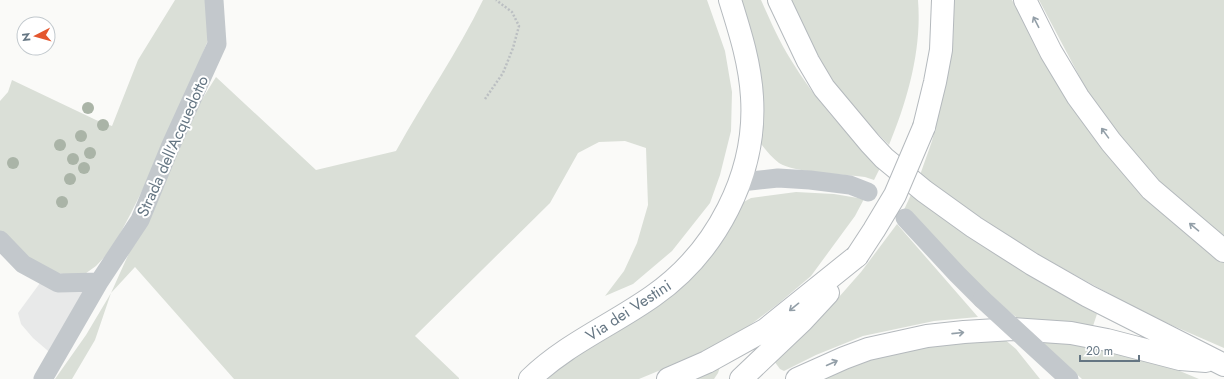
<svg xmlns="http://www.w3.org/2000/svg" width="1224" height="379" viewBox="0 0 1224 379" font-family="Jost,sans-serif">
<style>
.built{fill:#e8e9e9}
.green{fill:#dadfd7}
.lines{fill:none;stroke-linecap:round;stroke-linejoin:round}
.primary-casing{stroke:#b5babe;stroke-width:24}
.trunk-casing{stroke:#b4b9bd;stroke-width:24}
.path{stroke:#bbbfc2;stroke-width:2.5;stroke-dasharray:2 2;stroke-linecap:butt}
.minor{stroke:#c3c8cc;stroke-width:19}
.primary{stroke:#fff;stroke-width:22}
.trunk{stroke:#fff;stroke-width:22}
.trunk-bridge-casing{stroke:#b4b9bd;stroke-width:24;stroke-linecap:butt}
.minor-bridge{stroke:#c3c8cc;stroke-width:19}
.trunk-bridge{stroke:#fff;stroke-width:22}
.tree{fill:#aab4a7}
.oneway{stroke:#939fa8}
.labels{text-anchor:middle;stroke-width:4;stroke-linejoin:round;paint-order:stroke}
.street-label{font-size:16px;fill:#657683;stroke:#fff}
</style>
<rect width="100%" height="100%" fill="#fafaf8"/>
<!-- built -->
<path class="built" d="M40,283H94L54,356L33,338L21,324L18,313Z"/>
<!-- green -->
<path class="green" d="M175,0H211L208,40L169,137L131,213L112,249L96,266L82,276L46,272L0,236V101L8,92L12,80L96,120L112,126L138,60Z
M483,0H707L725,51L732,92L731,131L720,175L710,203L672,251L633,284L605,296L624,271L637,243L648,205L646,148L625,141L599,142L578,153L550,203L415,336L459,378V379H234L135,267L111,293L95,340L72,379H55L86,335L111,293L189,120L216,77L316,170L396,151C424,100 458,52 483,0Z
M737,0H761C770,20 779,41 791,60C815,100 847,134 880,168L874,180L865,177C845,174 794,173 779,163C770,156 763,146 756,138Z
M791,0H918C922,49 908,99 889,145C868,124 846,103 830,78C814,54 803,26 791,0Z
M954,0H1012L1039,49L1207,249L1224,262V348L1146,314L1008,238L920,175L932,141L945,87L953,44Z
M1039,0H1224V238L1155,184L1094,104Z
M914,188L1012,264L1035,278L1097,314L1093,326L1057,321H1021L1006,309L903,212Z
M796,192L834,194L864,199L855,216L811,276L778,304L726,343L639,379H541L603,337L740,204L751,198Z
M897,224L978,317L934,321L863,336L816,355L784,371L780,369L774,361L819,317L824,314L861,272Z
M997,333L1016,349L1040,379H808L868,353Z
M1036,337L1151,359L1199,379H1082Z
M720,367L718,373L714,379H678Z"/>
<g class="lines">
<defs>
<path id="primary" d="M530,379C566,344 612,325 653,296C716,252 757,174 752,97C750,63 740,32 730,0"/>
<path id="trunk" d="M779,0L808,61L824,88L870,143L884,158L924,191L974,227L1032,264L1088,296L1224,365
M1025,0L1051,52L1078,97L1111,142L1151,189L1224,251
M924,127L935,82L941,50L943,0
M668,379L707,362L765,330L857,256
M741,379L802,321L828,293
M797,379L844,358L868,349L927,336L964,332L1013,329L1071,333L1107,340L1180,359L1206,361"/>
</defs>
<!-- primary casing -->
<use href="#primary" class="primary-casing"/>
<!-- trunk casing -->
<use href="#trunk" class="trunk-casing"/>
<!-- path -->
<path class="path" d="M485,99L503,73L513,48L519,26L512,12L496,0"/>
<!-- minor -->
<path class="minor" d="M741,182L778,178L810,180L850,185L868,192
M905,218L957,274L982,299
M0,240L23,264L58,283L99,282
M43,379L99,282L140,220L171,145L217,44L214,0"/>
<!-- primary -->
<use href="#primary" class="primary"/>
<!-- trunk -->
<use href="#trunk" class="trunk"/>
<defs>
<path id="trunk-bridge" d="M857,256L874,230L895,195L924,127"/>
</defs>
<!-- trunk-bridge casing -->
<use href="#trunk-bridge" class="trunk-bridge-casing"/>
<!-- minor-bridge -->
<path class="minor-bridge" d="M982,299L1069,379"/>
<!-- trunk-bridge -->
<use href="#trunk-bridge" class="trunk-bridge"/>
</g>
<!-- trees -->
<g class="tree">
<circle cx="88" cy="108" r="6"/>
<circle cx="103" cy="125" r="6"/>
<circle cx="81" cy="136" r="6"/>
<circle cx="60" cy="145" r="6"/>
<circle cx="90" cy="153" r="6"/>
<circle cx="73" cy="159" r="6"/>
<circle cx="13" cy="163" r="6"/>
<circle cx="84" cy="168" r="6"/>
<circle cx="70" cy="179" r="6"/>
<circle cx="62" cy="202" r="6"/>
</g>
<!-- one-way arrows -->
<defs><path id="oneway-shaft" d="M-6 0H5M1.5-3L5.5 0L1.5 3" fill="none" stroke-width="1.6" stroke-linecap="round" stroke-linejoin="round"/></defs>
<g class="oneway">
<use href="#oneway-shaft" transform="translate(1036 22) rotate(-117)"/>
<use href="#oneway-shaft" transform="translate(1105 133) rotate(-126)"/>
<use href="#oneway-shaft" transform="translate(1194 227) rotate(-140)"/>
<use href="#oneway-shaft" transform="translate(794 307) rotate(141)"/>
<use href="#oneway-shaft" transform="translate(958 333) rotate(-6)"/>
<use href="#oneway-shaft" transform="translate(832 363) rotate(-24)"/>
</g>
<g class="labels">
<!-- street labels -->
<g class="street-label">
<text transform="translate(172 146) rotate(-66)" y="6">Strada dell'Acquedotto</text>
<text transform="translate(628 310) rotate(-33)" y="6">Via dei Vestini</text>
</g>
</g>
<!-- north arrow -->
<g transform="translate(36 36) rotate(264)"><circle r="19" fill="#ffffff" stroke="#c1c8cd"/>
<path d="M0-3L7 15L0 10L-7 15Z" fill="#e4572e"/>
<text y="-6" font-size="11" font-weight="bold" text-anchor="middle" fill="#657683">N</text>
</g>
<!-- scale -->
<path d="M1080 355v6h59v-6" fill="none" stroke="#657683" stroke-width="2"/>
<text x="1086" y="355" font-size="12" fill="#657683" stroke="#ffffff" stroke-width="3" paint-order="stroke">20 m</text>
</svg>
